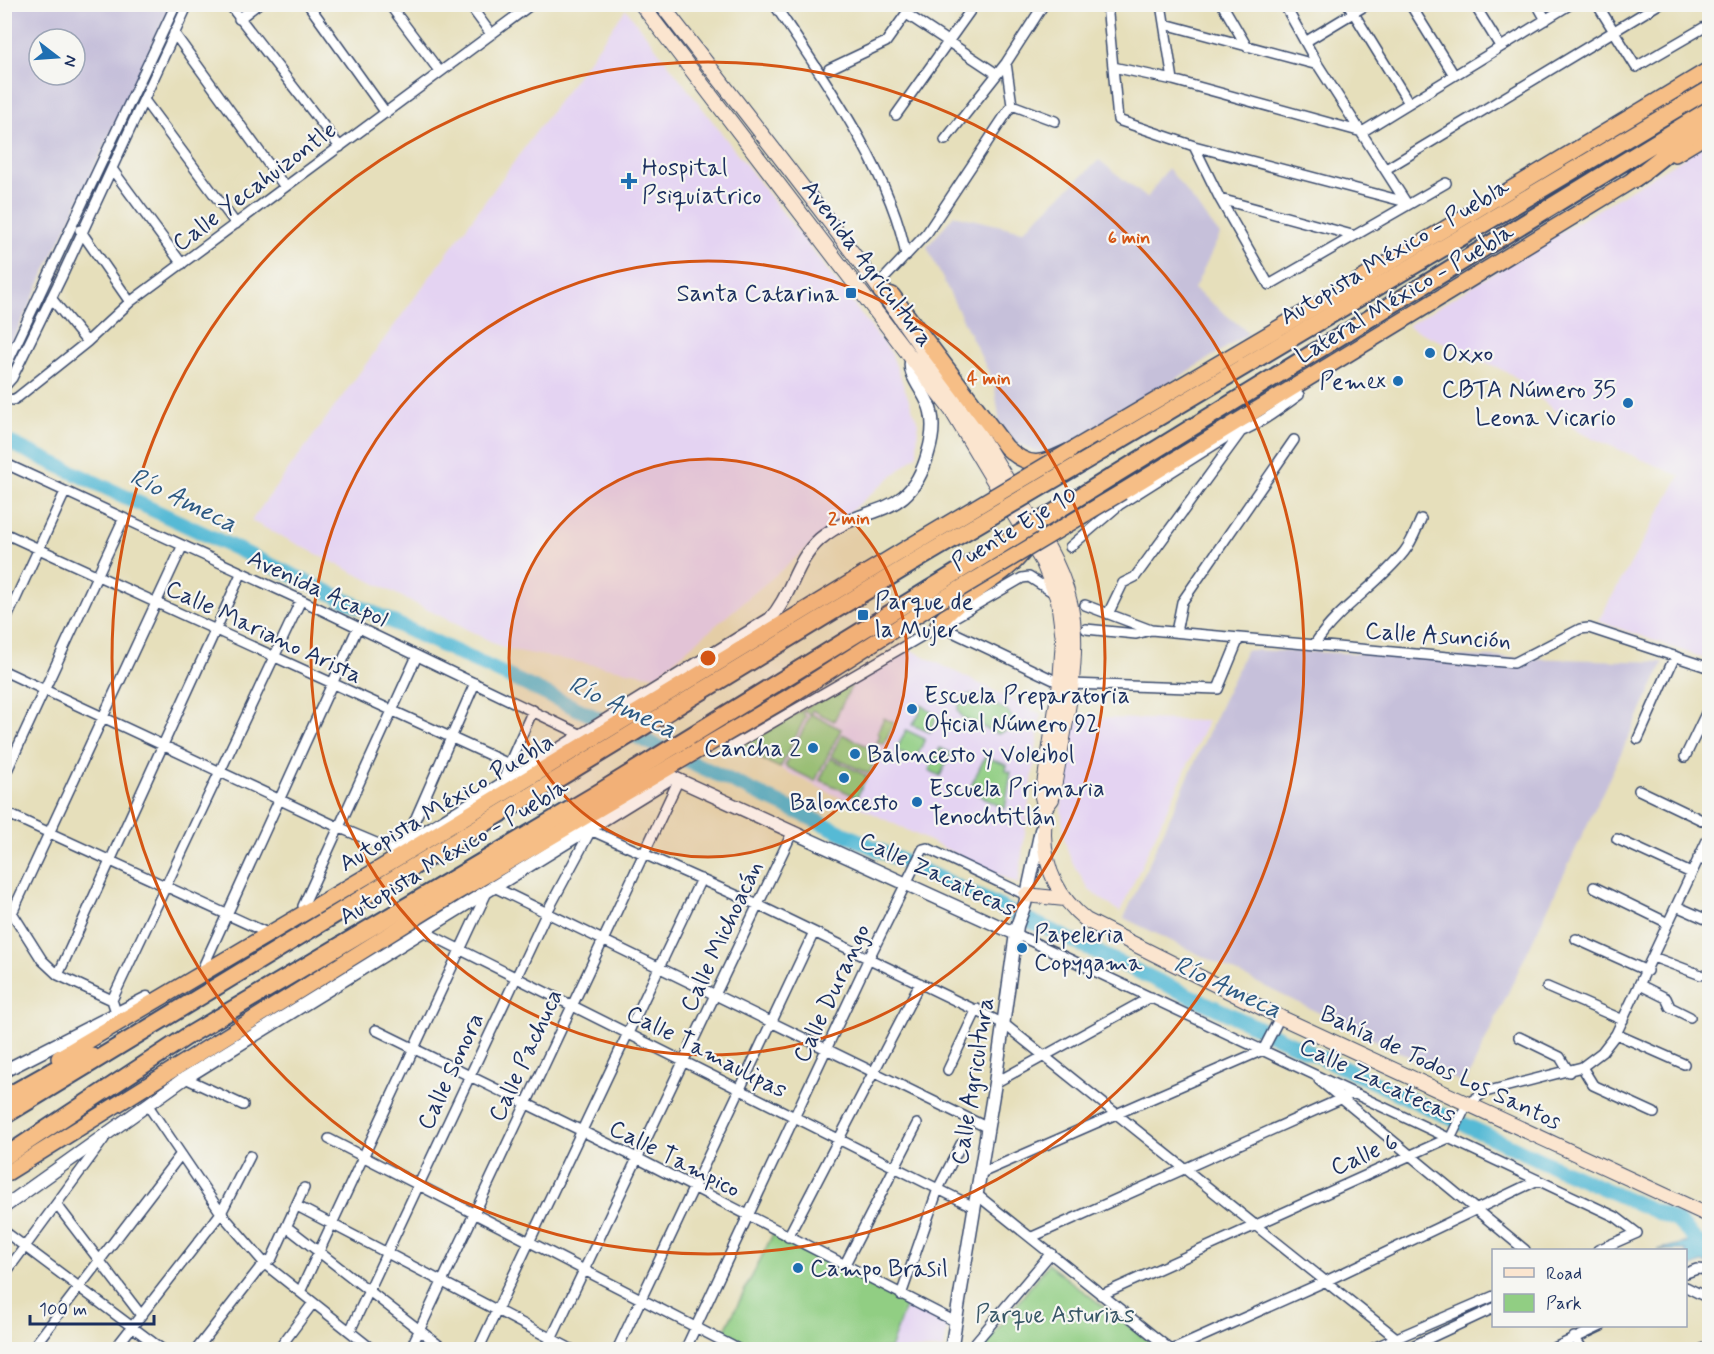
<svg xmlns="http://www.w3.org/2000/svg" width="1714" height="1354" viewBox="0 0 1714 1354" font-family="Mynerve,sans-serif">
<style>
.built{fill:#e4d3f2}
.industrial{fill:#c6c0da;fill-rule:evenodd}
.green{fill:#91ce83;stroke:#567e70;stroke-width:1.5}
.water{fill:#57bad5;stroke:#39749a;stroke-width:1.5}
.lines{fill:none;stroke-linecap:round;stroke-linejoin:round}
.river{stroke:#57bad5;stroke-width:15}
.minor-casing{stroke:#39496c;stroke-width:12}
.tertiary-casing{stroke:#39496c;stroke-width:15}
.secondary-casing{stroke:#39496c;stroke-width:16}
.trunk-casing{stroke:#39496c;stroke-width:18}
.motorway-casing{stroke:#39496c;stroke-width:20}
.minor{stroke:#fff;stroke-width:9}
.tertiary{stroke:#fff;stroke-width:12}
.secondary{stroke:#fbe5cf;stroke-width:14}
.trunk{stroke:#f6be86;stroke-width:15}
.motorway{stroke:#f6be86;stroke-width:16}
.trunk-bridge-casing{stroke:#39496c;stroke-width:18;stroke-linecap:butt}
.motorway-bridge-casing{stroke:#39496c;stroke-width:20;stroke-linecap:butt}
.trunk-bridge{stroke:#f6be86;stroke-width:15}
.motorway-bridge{stroke:#f6be86;stroke-width:16}
.ring{fill:none;stroke:#d45514;stroke-width:3}
.poi-dot{fill:#1f6fb2;stroke:#f6f6f2;stroke-width:2}
.labels{text-anchor:middle;stroke-width:4.5;stroke-linejoin:round;paint-order:stroke}
.poi-label{font-size:24px;fill:#1b2f5e;stroke:#f6f6f2;text-anchor:start}
.street-label{font-size:24px;fill:#1b2f5e;stroke:#f6f6f2}
.park-label{font-size:24px;fill:#385767;stroke:#f6f6f2}
.water-label{font-size:26px;font-style:italic;fill:#2d5982;stroke:#f6f6f2}
.centre{fill:#d45514;stroke:#f6f6f2;stroke-width:3}
.ring-label{font-size:18px;text-anchor:middle;font-weight:bold;fill:#d45514;stroke:#f6f6f2;stroke-width:4.5;stroke-linejoin:round;paint-order:stroke}
</style>
<rect width="100%" height="100%" fill="#f6f6f2"/>
<filter id="ink" filterUnits="userSpaceOnUse"><feTurbulence type="fractalNoise" baseFrequency=".0167" numOctaves="2"/><feDisplacementMap in="SourceGraphic" scale="12" xChannelSelector="R" yChannelSelector="G"/><feConvolveMatrix kernelMatrix="1 2 1 2 8 2 1 2 1" color-interpolation-filters="sRGB"/></filter>
<filter id="wash" filterUnits="userSpaceOnUse"><feTurbulence type="fractalNoise" baseFrequency=".008" numOctaves="4" result="noise"/><feDisplacementMap in="SourceGraphic" scale="24" xChannelSelector="R" yChannelSelector="G"/><feGaussianBlur stdDeviation="1.35" result="paint"/><feColorMatrix in="noise" values="0 0 0 0 0 0 0 0 0 0 0 0 0 0 0 0 0 1.4 0 .05"/><feComposite in="paint" operator="in"/></filter>
<g filter="url(#wash)">
<rect width="100%" height="100%" fill="#e6dfbb"/>
<!-- built -->
<path class="built" d="M626,9L891,353L918,423L917,455L656,676L506,649L251,521Z
M1709,142V660L1598,621L1680,476L1581,433L1511,374L1407,326Z
M907,648L1041,714L1018,884L738,748Z
M1074,717L1208,721L1120,912L1089,890L1071,860L1065,842L1061,809Z
M907,1302L948,1322L944,1349L890,1350Z"/>
<!-- industrial -->
<path class="industrial" d="M5,4L171,5L5,357L4,5ZM39,39H75V75H39Z
M1099,160L1147,198L1168,168L1220,235L1194,289L1249,333L1067,448L1049,454L1038,452L1012,441L1000,423L994,383L927,247L954,215L1023,231Z
M1246,650L1664,662L1465,1084L1124,918Z"/>
<!-- green -->
<path class="green" d="M855,679L834,721L812,710L810,714L804,711L803,714L806,716L780,768L738,748Z
M973,694L1008,711L1014,721L1010,729L998,734L963,718L958,711C958,701 963,695 973,694Z
M921,704L937,717L930,732L912,725L919,715Z
M811,714L841,729L815,781L785,766Z
M884,718L894,723L884,744L877,742L880,735L877,733Z
M906,730L925,739L915,760L896,751Z
M842,734L879,752L869,774L831,756Z
M940,748L951,753L940,776L929,770Z
M985,757L1007,765L1006,771L1011,772L1005,809L969,790Z
M830,758L867,776L857,797L820,780Z
M773,1234L907,1302L890,1349H754L723,1334Z
M1048,1264L1159,1349H982Z"/>
<!-- water -->
<path class="water" d="M1709,1237V1265L1704,1262L1686,1270V1250H1658Z"/>
<g class="lines">
<!-- river -->
<path class="river" d="M4,440C519,686 1039,922 1555,1167L1677,1221L1706,1250"/>
</g>
</g>
<g filter="url(#ink)">
<g class="lines">
<defs>
<path id="minor" d="M229,4L340,147
M308,4L386,113
M389,4L440,72
M469,4L491,34
M774,4C820,73 893,175 906,256
M1107,4L1118,120L1194,146L1406,202
M1161,4L1173,80
M1222,4L1247,47
M1284,4L1318,65L1407,204
M1348,4L1409,103
M1410,4L1454,75
M1474,4L1500,46
M1537,4L1546,20
M1597,4L1636,67L1710,24
M908,15L997,74
M239,19L258,4
M1165,24L1318,65
M174,33L285,187
M1305,42L1368,4
M1006,63L1012,105
M1113,67L1173,80L1362,132L1571,4
M829,69L886,42L913,4
M144,100L236,224
M1012,105L1055,121
M896,115L975,4
M945,140L1006,63L1044,4
M1194,146L1220,199L1269,285L1446,183
M112,169L182,264
M1386,169L1659,4
M1220,199L1352,235
M80,230L130,302
M877,286L927,233L1012,105
M51,298L87,342
M4,370L176,4
M4,387L12,378L62,276L188,4
M4,398L13,400L18,397L87,342L130,302L532,4
M4,463L301,600L582,735
M4,533L509,764
M1070,547L1119,505L1225,438C1253,429 1276,412 1299,395
M1085,605L1151,630L1514,663L1580,629L1589,628L1710,668
M1108,614L1123,583L1135,577L1240,433
M4,624L65,492
M938,625L1060,683L1070,684L1218,689L1239,638
M1086,629L1136,634L1151,630
M1176,632L1182,602L1294,440
M1314,645C1338,608 1377,586 1404,552C1412,542 1416,530 1421,519
M4,671L338,827L395,851
M1638,739L1675,656
M729,748L1022,578L1029,577L1054,593
M1685,757L1710,705
M4,777L123,520
M501,788L509,764L533,710
M1639,790L1710,824
M4,812L263,931
M588,829L758,905L1004,1024L1395,1337
M1617,839L1691,873
M404,845L475,683
M1698,858L1710,863
M492,886L988,1128
M1594,887L1668,923
M4,900L42,960L58,975L112,1000
M303,906L417,656
M1676,906L1710,921
M12,913L182,547
M421,930L974,1207
M1016,934L1616,1217L1637,1233L1598,1250
M1576,939L1647,971
M1653,957L1701,975
M204,965L358,627
M58,975L241,574
M1640,985L1666,998L1670,1007L1690,1017
M1547,987L1623,1020
M117,1015L112,1000L301,600
M376,1030L637,1158L956,1322
M1616,1034L1684,1064
M1519,1037L1560,1057L1569,1072
M1582,1067L1593,1085L1654,1113
M948,1070L977,1009
M185,1078L243,1105
M1319,1080L1525,1250
M995,1083L1151,997
M147,1104L221,1213L266,1265L373,1350
M329,1139L740,1350
M979,1174L1263,1050L1280,1017
M976,1194L1171,1350
M57,1205L141,1315
M297,1206L573,1350
M287,1227L445,1350
M4,1231L163,1350
M788,1237L920,983
M1032,1237L1354,1093
M844,1266L917,1124
M1686,1273L1697,1269L1710,1270
M4,1275L104,1139
M1686,1287L1710,1299
M300,1292L488,890
M901,1295L938,1189L961,1144
M1101,1295L1451,1137L1467,1104L1485,1092L1582,1067L1602,1052L1616,1034L1710,834
M350,1331L547,912L591,830
M1574,1337L1583,1350
M31,1350L181,1154
M114,1350L221,1213L250,1156
M196,1350L259,1269L272,1258L304,1188
M278,1350L313,1303
M410,1350L679,779
M478,1350L701,879
M546,1350L793,831
M617,1350L814,932
M685,1350L869,958L923,849L927,848L1026,895
M969,1350L1051,1253
M1172,1350L1324,1282L1538,1180
M1369,1350L1494,1296
M1404,1350L1494,1308
M1550,1350L1601,1326
M1701,1350L1710,1344"/>
<path id="tertiary" d="M399,848L770,619C792,595 795,561 820,539C865,501 909,523 928,453C932,440 934,425 931,412C928,394 905,375 912,358
M4,1071L147,998
M4,1207L185,1078L672,777L1016,934
M951,1350L995,1083L1017,926L1025,904L1041,830"/>
<path id="secondary" d="M641,4L951,410L1043,563L1058,600L1063,639L1060,683L1042,797C1046,810 1044,822 1044,835C1045,870 1058,897 1086,920L1280,1017L1710,1216
M661,4C781,160 907,313 1008,481C1034,524 1067,568 1073,619C1079,675 1061,743 1052,799L1045,808
M1026,895L1065,899"/>
<path id="trunk" d="M1675,154L1710,133
M881,292L892,295L1006,447C1030,470 1042,464 1070,451L1345,289L1710,69
M1122,492L1644,173
M938,625C961,593 1001,582 1025,550
M59,1058L389,863L907,548
M4,1175L457,892L787,698L931,606"/>
<path id="motorway" d="M1634,179L1710,119
M1102,451L1710,89
M1113,476L1710,109
M4,1098L77,1057L90,1055
M4,1116L914,562
M4,1157L186,1037L598,793L928,590"/>
</defs>
<!-- minor casing -->
<use href="#minor" class="minor-casing"/>
<!-- tertiary casing -->
<use href="#tertiary" class="tertiary-casing"/>
<!-- secondary casing -->
<use href="#secondary" class="secondary-casing"/>
<!-- trunk casing -->
<use href="#trunk" class="trunk-casing"/>
<!-- motorway casing -->
<use href="#motorway" class="motorway-casing"/>
<!-- minor -->
<use href="#minor" class="minor"/>
<!-- tertiary -->
<use href="#tertiary" class="tertiary"/>
<!-- secondary -->
<use href="#secondary" class="secondary"/>
<!-- trunk -->
<use href="#trunk" class="trunk"/>
<!-- motorway -->
<use href="#motorway" class="motorway"/>
<defs>
<path id="trunk-bridge" d="M907,548L1070,451
M931,606L1122,492"/>
<path id="motorway-bridge" d="M914,562L1102,451
M928,590L1113,476"/>
</defs>
<!-- trunk-bridge casing -->
<use href="#trunk-bridge" class="trunk-bridge-casing"/>
<!-- motorway-bridge casing -->
<use href="#motorway-bridge" class="motorway-bridge-casing"/>
<!-- trunk-bridge -->
<use href="#trunk-bridge" class="trunk-bridge"/>
<!-- motorway-bridge -->
<use href="#motorway-bridge" class="motorway-bridge"/>
</g>
</g>
<!-- distance rings -->
<circle cx="708" cy="658" r="199" fill="#d45514" fill-opacity=".12"/>
<g class="ring">
<circle cx="708" cy="658" r="199"/>
<circle cx="708" cy="658" r="397"/>
<circle cx="708" cy="658" r="596"/>
</g>
<!-- markers -->
<g class="poi-dot">
<path d="M626 172h6v6h6v6h-6v6h-6v-6h-6v-6h6z"/>
<rect x="845" y="287" width="12" height="12" rx="3"/>
<circle cx="1430" cy="353" r="6"/>
<circle cx="1398" cy="381" r="6"/>
<circle cx="1628" cy="403" r="6"/>
<rect x="857" y="609" width="12" height="12" rx="3"/>
<circle cx="912" cy="709" r="6"/>
<circle cx="813" cy="748" r="6"/>
<circle cx="855" cy="754" r="6"/>
<circle cx="844" cy="778" r="6"/>
<circle cx="917" cy="802" r="6"/>
<circle cx="1022" cy="948" r="6"/>
<circle cx="798" cy="1268" r="6"/>
</g>
<g class="labels">
<!-- poi labels -->
<g class="poi-label">
<text x="642" y="175">Hospital<tspan x="642" dy="28">Psiquiatrico</tspan></text>
<text x="839" y="301" text-anchor="end">Santa Catarina</text>
<text x="1442" y="361">Oxxo</text>
<text x="1386" y="389" text-anchor="end">Pemex</text>
<text x="1616" y="397" text-anchor="end">CBTA Número 35<tspan x="1616" dy="28">Leona Vicario</tspan></text>
<text x="875" y="609">Parque de<tspan x="875" dy="28">la Mujer</tspan></text>
<text x="924" y="703">Escuela Preparatoria<tspan x="924" dy="28">Oficial Número 92</tspan></text>
<text x="801" y="756" text-anchor="end">Cancha 2</text>
<text x="867" y="762">Baloncesto y Voleibol</text>
<text x="929" y="796">Escuela Primaria<tspan x="929" dy="28">Tenochtitlán</tspan></text>
<text x="844" y="810" text-anchor="middle">Baloncesto</text>
<text x="1034" y="942">Papeleria<tspan x="1034" dy="28">Copygama</tspan></text>
<text x="810" y="1276">Campo Brasil</text>
</g>
<!-- street labels -->
<g class="street-label">
<text transform="translate(254 186) rotate(-37)" y="8">Calle Yecahuizontle</text>
<text transform="translate(1394 251) rotate(-31)" y="8">Autopista México - Puebla</text>
<text transform="translate(868 263) rotate(53)" y="8">Avenida Agricultura</text>
<text transform="translate(1404 293) rotate(-31)" y="8">Lateral México - Puebla</text>
<text transform="translate(1014 528) rotate(-31)" y="8">Puente Eje 10</text>
<text transform="translate(318 588) rotate(25)" y="8">Avenida Acapol</text>
<text transform="translate(264 631) rotate(25)" y="8">Calle Mariano Arista</text>
<text transform="translate(1438 635) rotate(4)" y="8">Calle Asunción</text>
<text transform="translate(446 802) rotate(-31)" y="8">Autopista México Puebla</text>
<text transform="translate(453 851) rotate(-31)" y="8">Autopista México - Puebla</text>
<text transform="translate(938 874) rotate(25)" y="8">Calle Zacatecas</text>
<text transform="translate(721 936) rotate(-65)" y="8">Calle Michoacán</text>
<text transform="translate(831 993) rotate(-65)" y="8">Calle Durango</text>
<text transform="translate(707 1051) rotate(27)" y="8">Calle Tamaulipas</text>
<text transform="translate(525 1055) rotate(-65)" y="8">Calle Pachuca</text>
<text transform="translate(1441 1067) rotate(25)" y="8">Bahía de Todos Los Santos</text>
<text transform="translate(450 1071) rotate(-65)" y="8">Calle Sonora</text>
<text transform="translate(1378 1080) rotate(25)" y="8">Calle Zacatecas</text>
<text transform="translate(972 1081) rotate(-81)" y="8">Calle Agricultura</text>
<text transform="translate(1364 1154) rotate(-24)" y="8">Calle 6</text>
<text transform="translate(675 1158) rotate(27)" y="8">Calle Tampico</text>
</g>
<!-- park labels -->
<g class="park-label">
<text x="1055" y="1322">Parque Asturias</text>
</g>
<!-- water labels -->
<g class="water-label">
<text transform="translate(184 499) rotate(26)" y="9">Río Ameca</text>
<text transform="translate(623 706) rotate(25)" y="9">Río Ameca</text>
<text transform="translate(1228 986) rotate(25)" y="9">Río Ameca</text>
</g>
</g>
<circle cx="708" cy="658" r="9" class="centre"/>
<g class="ring-label">
<text x="1129" y="243">6 min</text>
<text x="989" y="384">4 min</text>
<text x="849" y="524">2 min</text>
</g>
<!-- margin -->
<rect width="1714" height="1354" fill="none" stroke="#f6f6f2" stroke-width="24"/>
<!-- legend -->
<rect x="1492" y="1249" width="195" height="78" fill="#f6f6f2" stroke="#9ea6b7" stroke-width="1.5"/>
<rect x="1504" y="1268" width="30" height="9" fill="#fbe5cf" stroke="#9ea6b7" stroke-width="1.5"/>
<text x="1546" y="1279" font-size="18" fill="#1b2f5e">Road</text>
<rect x="1504" y="1294" width="30" height="18" fill="#91ce83" stroke="#9ea6b7" stroke-width="1.5"/>
<text x="1546" y="1309" font-size="18" fill="#1b2f5e">Park</text>
<!-- north arrow -->
<g transform="translate(57 57) rotate(107)"><circle r="28" fill="#f6f6f2" stroke="#9ea6b7" stroke-width="1.5"/>
<path d="M0-4.5L10 22L0 15L-10 22Z" fill="#1f6fb2"/>
<text y="-9" font-size="16" font-weight="bold" text-anchor="middle" fill="#1b2f5e">N</text>
</g>
<!-- scale -->
<path d="M30 1315v9h124v-9" fill="none" stroke="#1b2f5e" stroke-width="3"/>
<text x="39" y="1315" font-size="18" fill="#1b2f5e" stroke="#f6f6f2" stroke-width="4.5" paint-order="stroke">100 m</text>
</svg>
